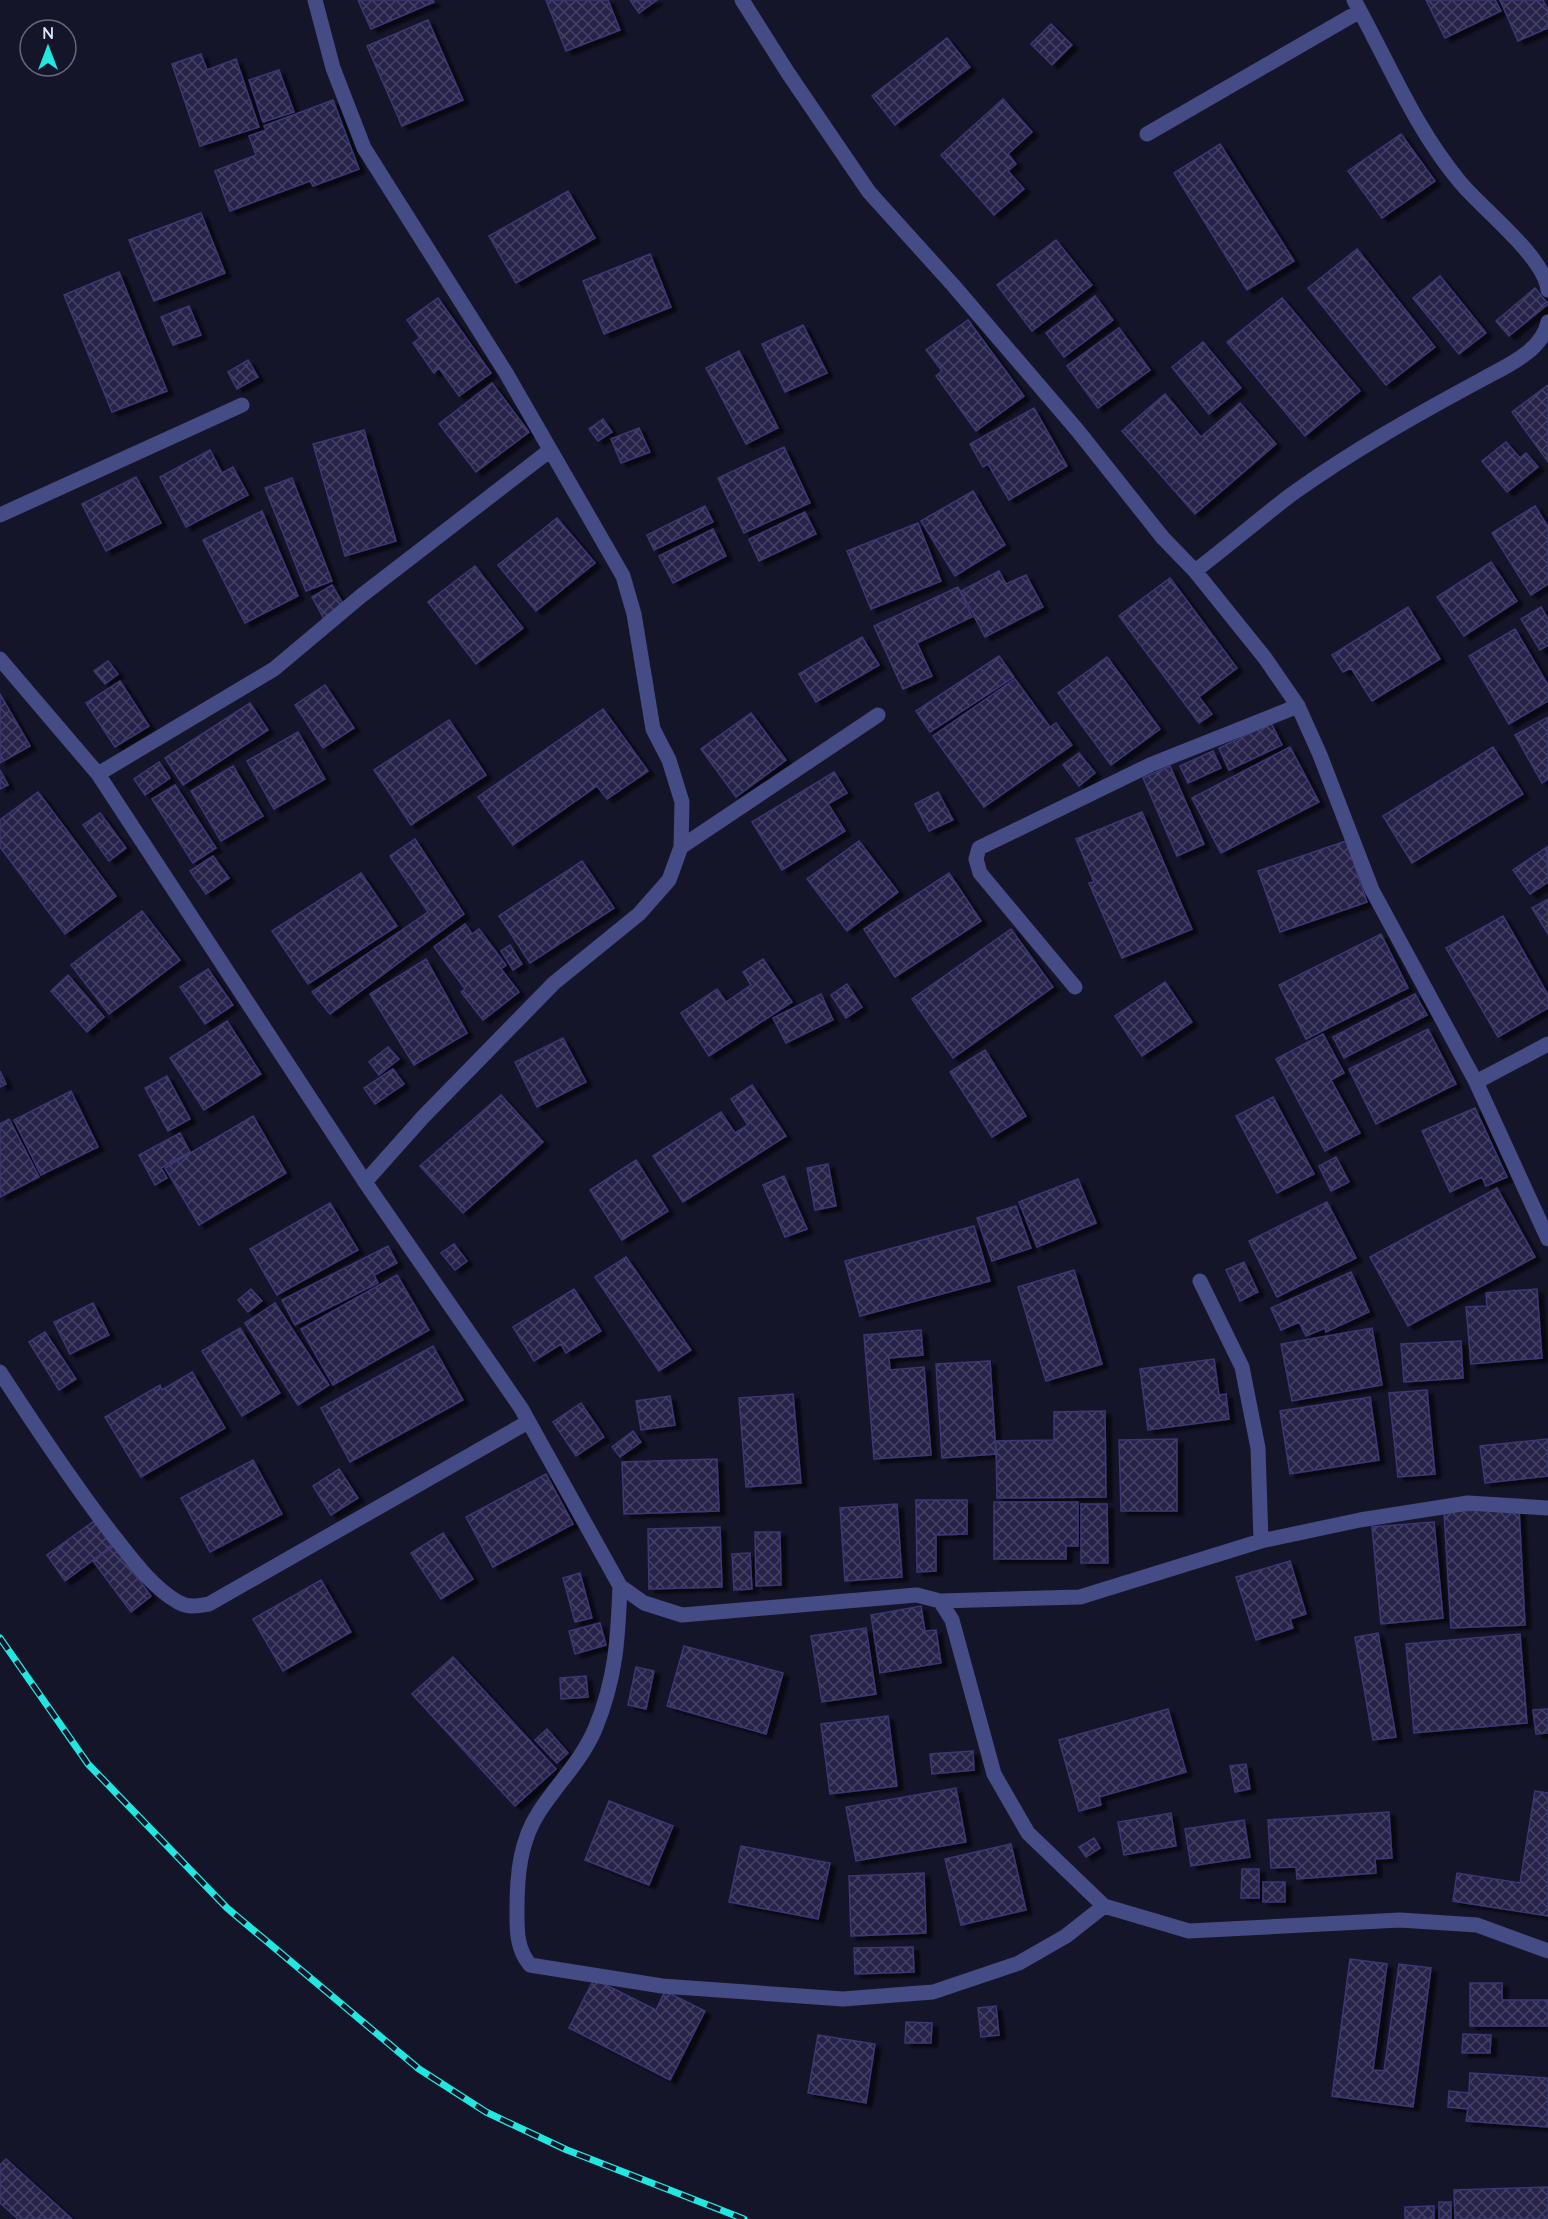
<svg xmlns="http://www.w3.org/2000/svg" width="1548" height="2219" viewBox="0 0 1548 2219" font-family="Quicksand,sans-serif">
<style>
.building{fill:url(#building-cross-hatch);stroke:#3b3773;stroke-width:1.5;filter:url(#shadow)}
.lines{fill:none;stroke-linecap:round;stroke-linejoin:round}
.minor{stroke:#454b84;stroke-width:15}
.rail-casing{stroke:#22e7e1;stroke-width:7}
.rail{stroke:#15152a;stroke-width:4.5;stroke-dasharray:14;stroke-linecap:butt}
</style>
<defs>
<pattern id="building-cross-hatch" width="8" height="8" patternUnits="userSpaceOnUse" patternTransform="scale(1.5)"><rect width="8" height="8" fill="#252349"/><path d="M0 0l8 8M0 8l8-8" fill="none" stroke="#444364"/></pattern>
<filter id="shadow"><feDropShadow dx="6" dy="4" stdDeviation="1.5" flood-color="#0009"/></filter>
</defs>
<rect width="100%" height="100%" fill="#15152a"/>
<!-- building -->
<path class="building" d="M358,0H433L434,2L371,29Z
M546,0H608L620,30L566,51Z
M630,0H657L639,13Z
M1426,0H1495L1501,11L1445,38Z
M1500,0H1543L1548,10V28L1518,41Z
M428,20L463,100L402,126L367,46Z
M1051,24L1072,45L1052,65L1031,44Z
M947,38L970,67L895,125L872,96Z
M201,54L207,70L236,59L259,127L200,146L172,64Z
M279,70L294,112L263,122L249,80Z
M1003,99L1032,132L1008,154L1016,164L1008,171L1024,189L994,215L941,155Z
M333,100L359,169L313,186L310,181L230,211L215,171L256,155L249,136L266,130L264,126Z
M1401,134L1435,181L1382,218L1348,171Z
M1220,144L1294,261L1247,290L1174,173Z
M568,191L595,238L516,283L489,236Z
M201,213L225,273L154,301L129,240Z
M1056,240L1092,285L1032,331L997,285Z
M1357,249L1435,347L1386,385L1308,288Z
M650,254L671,307L604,334L583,281Z
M119,272L167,391L112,412L64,295Z
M1440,276L1486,333L1459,354L1413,298Z
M1535,288L1548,304L1509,336L1496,321Z
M1095,296L1113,320L1064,357L1046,333Z
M438,298L491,373L459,396L439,368L434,373L413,343L420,338L407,320Z
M1282,298L1360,391L1305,436L1227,342Z
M189,306L201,335L173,345L161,317Z
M968,320L1024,396L976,431L936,376L942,371L926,350Z
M803,325L827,373L785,392L762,344Z
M1119,328L1150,370L1098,408L1067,366Z
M1203,342L1241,388L1209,414L1172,367Z
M739,351L778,428L746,444L706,368Z
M248,360L258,377L237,389L228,372Z
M492,383L529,432L476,472L439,424Z
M1548,385V462L1512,412Z
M1165,394L1201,437L1240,403L1276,444L1195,514L1122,431Z
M1034,408L1067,466L1009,500L988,464L983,467L970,444Z
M603,419L612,432L598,441L589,429Z
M639,428L650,452L621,463L611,439Z
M364,430L396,541L345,556L313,444Z
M1506,442L1520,458L1526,453L1538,467L1507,492L1482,461Z
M784,447L810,503L744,533L718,478Z
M210,450L222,473L233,467L248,495L186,527L160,477Z
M136,477L161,523L106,551L82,504Z
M292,478L332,581L306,591L265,488Z
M973,491L1005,545L955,576L921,521Z
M705,506L713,522L654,550L647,535Z
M1535,506L1548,527V584L1531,595L1492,533Z
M262,511L298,596L245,623L203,540Z
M805,512L816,534L759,561L749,539Z
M557,518L595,563L536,611L498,565Z
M918,523L941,581L871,609L847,551Z
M713,529L726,556L673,583L659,556Z
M1491,562L1517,601L1464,636L1437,597Z
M475,566L523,628L476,664L428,602Z
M999,571L1006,584L1026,575L1043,607L985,637L961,591Z
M1170,578L1237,668L1199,697L1212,714L1199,723L1119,616Z
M332,585L345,607L324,619L312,597Z
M958,587L972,617L917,643L932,676L903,689L874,626Z
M1408,607L1440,659L1372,701L1351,668L1343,672L1332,655Z
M1541,607L1548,619V645L1540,650L1521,619Z
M1515,629L1548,685V701L1509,724L1469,656Z
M862,637L879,665L816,702L799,674Z
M999,656L1014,677L930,732L916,711Z
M1107,657L1160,729L1111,765L1058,693Z
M108,661L118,674L105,684L94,671Z
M1015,679L1050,727L1056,723L1072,745L984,807L933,736Z
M120,681L149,726L115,747L86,703Z
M325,685L354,728L323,748L295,705Z
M0,694L30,746L0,763Z
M250,703L268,730L183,785L165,758Z
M603,709L648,771L607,799L597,786L513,845L478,797Z
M751,713L786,760L736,797L701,749Z
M1548,717V779L1542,783L1515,735Z
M449,720L486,775L411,825L374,770Z
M1271,723L1282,745L1229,770L1219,748Z
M298,732L325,779L274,809L247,761Z
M1290,747L1319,802L1221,853L1192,798Z
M1493,747L1523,794L1412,863L1383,816Z
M1213,751L1221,768L1188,783L1180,766Z
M1079,753L1095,773L1079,786L1063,765Z
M159,762L170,778L145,795L134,779Z
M233,766L263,816L221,841L191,791Z
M1170,766L1204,844L1177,856L1143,778Z
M0,770L8,785L0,789Z
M834,772L847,793L828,804L845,831L782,870L752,822Z
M175,785L216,848L193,863L152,799Z
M38,792L116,896L65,934L0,847V820Z
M938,792L953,820L929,831L915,804Z
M1142,812L1192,929L1122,958L1089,883L1094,882L1076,839Z
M100,813L126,848L109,861L83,825Z
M415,839L464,914L330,1014L312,992L428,912L390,856Z
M859,841L898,892L847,931L807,879Z
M1346,841L1367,902L1280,932L1258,871Z
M1547,847L1548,882L1530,894L1513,870Z
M213,856L229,878L206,894L190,871Z
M582,861L614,908L530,963L499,916Z
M361,873L397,926L308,984L272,931Z
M949,873L981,921L895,977L864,929Z
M1548,899V934L1532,908Z
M142,911L180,960L109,1014L71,965Z
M1503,916L1548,995V1008L1498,1037L1446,948Z
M465,924L472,934L479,929L506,965L501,969L519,992L483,1020L461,992L465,989L434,947Z
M1011,929L1053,987L953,1058L912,999Z
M1381,934L1408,988L1306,1039L1279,985Z
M510,945L522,964L513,970L501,951Z
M426,959L467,1033L414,1065L370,994Z
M763,959L792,1002L709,1056L681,1013L717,989L726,1002L751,985L743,972Z
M208,969L233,1005L205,1024L180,987Z
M68,975L104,1017L87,1032L51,991Z
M1165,982L1192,1022L1142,1056L1115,1016Z
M847,984L862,1007L846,1018L831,995Z
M821,994L833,1020L786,1043L773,1018Z
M1415,994L1427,1015L1344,1058L1333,1037Z
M227,1021L261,1074L204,1110L170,1058Z
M1428,1029L1456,1084L1376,1124L1349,1069Z
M1323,1034L1344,1073L1331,1080L1360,1133L1325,1151L1276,1059Z
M563,1038L586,1082L537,1107L515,1062Z
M388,1047L399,1059L379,1075L369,1062Z
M985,1050L1026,1116L992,1137L950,1072Z
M393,1069L404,1084L375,1104L364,1088Z
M0,1071L6,1084L0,1087Z
M167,1076L190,1119L168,1131L145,1088Z
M752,1085L786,1136L683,1202L653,1156L721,1112L735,1133L748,1125L731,1099Z
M71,1091L98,1147L41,1175L14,1120Z
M501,1095L543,1142L463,1213L420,1166Z
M1273,1097L1314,1174L1277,1193L1236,1116Z
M1475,1108L1507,1177L1486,1186L1482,1177L1450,1192L1422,1131Z
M253,1116L286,1173L199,1225L165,1168Z
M9,1119L39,1177L0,1197V1124Z
M180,1133L190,1152L161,1168L167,1178L155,1185L139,1155Z
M1336,1157L1349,1182L1331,1191L1319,1166Z
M636,1160L668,1211L622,1240L590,1190Z
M828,1164L836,1206L815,1210L807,1168Z
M784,1176L807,1229L785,1237L763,1185Z
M1078,1179L1096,1223L1037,1247L1019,1202Z
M1497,1188L1535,1257L1408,1326L1370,1257Z
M1327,1202L1356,1258L1277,1297L1249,1241Z
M330,1203L358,1250L277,1295L250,1249Z
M1016,1206L1031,1248L992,1261L977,1218Z
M974,1226L990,1281L860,1316L845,1261Z
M454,1244L467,1261L455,1270L441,1253Z
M388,1246L397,1263L374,1275L378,1283L295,1325L282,1300Z
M626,1257L691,1350L659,1371L595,1277Z
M1244,1262L1258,1292L1240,1301L1226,1270Z
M1074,1270L1102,1364L1046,1381L1018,1287Z
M1351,1272L1369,1312L1326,1332L1325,1328L1306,1336L1299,1322L1281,1330L1271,1308Z
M397,1275L429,1330L333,1385L301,1329Z
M251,1289L262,1301L248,1312L238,1300Z
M574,1289L601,1331L566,1353L561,1344L534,1361L513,1327Z
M1537,1289L1542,1358L1471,1364L1466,1307L1487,1306L1486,1293Z
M93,1303L109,1335L70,1354L54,1322Z
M275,1303L329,1385L298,1405L245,1323Z
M240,1328L280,1393L242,1416L202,1351Z
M1372,1328L1382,1385L1292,1401L1281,1344Z
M921,1330L923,1355L889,1358L890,1370L924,1367L931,1455L874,1459L864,1335Z
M45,1332L76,1379L59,1390L29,1342Z
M1461,1341L1463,1378L1404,1382L1401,1344Z
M433,1346L463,1400L350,1462L321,1408Z
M1214,1359L1219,1395L1226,1394L1229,1419L1148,1430L1140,1369Z
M990,1361L996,1454L942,1458L936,1364Z
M192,1372L225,1428L141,1477L105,1417L160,1385L162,1390Z
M1427,1390L1435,1474L1398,1477L1389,1393Z
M793,1394L801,1483L746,1487L739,1398Z
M670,1396L675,1425L641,1430L636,1401Z
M1370,1397L1379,1460L1290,1474L1280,1411Z
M581,1403L604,1437L576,1456L553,1422Z
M1105,1411L1106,1497L997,1498L996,1441L1054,1440V1412Z
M633,1431L641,1442L620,1457L612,1447Z
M1177,1439V1511H1121L1119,1440Z
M1548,1439V1476L1485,1483L1480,1446Z
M717,1459L719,1511L624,1514L622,1462Z
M253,1460L282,1514L210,1552L181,1498Z
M339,1469L358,1498L331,1515L313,1486Z
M546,1474L573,1524L493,1567L466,1517Z
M916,1500H967V1534L936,1535V1571L917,1572Z
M994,1502H1078V1546H1066V1559H994Z
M897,1504L902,1577L845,1581L840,1508Z
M1081,1504H1107L1108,1563H1081Z
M1519,1508L1525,1625L1451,1628L1444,1512Z
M94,1521L112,1546L65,1581L47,1555Z
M1434,1522L1443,1618L1381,1624L1372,1527Z
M720,1527L722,1587L649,1589L648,1529Z
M755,1532H780L781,1585L756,1586Z
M443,1533L473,1579L441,1599L411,1553Z
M114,1546L151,1596L131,1612L93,1561Z
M750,1553L752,1589L734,1590L732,1554Z
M1290,1561L1306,1614L1290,1619L1293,1628L1256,1640L1236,1577Z
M580,1573L592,1618L575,1622L563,1578Z
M321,1580L351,1632L283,1671L253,1619Z
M921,1606L925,1631L936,1630L941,1663L880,1673L871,1615Z
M600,1623L606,1645L575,1654L569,1631Z
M866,1628L876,1694L822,1702L811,1636Z
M1378,1633L1396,1737L1373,1740L1355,1637Z
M1520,1634L1527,1723L1414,1733L1406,1644Z
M684,1646L783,1673L766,1734L667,1706Z
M453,1657L556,1769L515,1806L412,1694Z
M636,1667L654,1671L646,1709L628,1705Z
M586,1676L588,1697L561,1699L560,1678Z
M1168,1709L1186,1772L1099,1797L1101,1805L1079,1811L1059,1740Z
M1548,1709V1733L1536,1734L1533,1710Z
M888,1716L897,1786L830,1794L821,1724Z
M547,1729L568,1753L557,1763L535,1740Z
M973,1751L974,1770L932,1774L930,1754Z
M1246,1764L1250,1789L1235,1792L1230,1766Z
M956,1788L966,1842L856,1861L846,1807Z
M1535,1791L1548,1793V1916L1453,1901L1457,1873L1520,1883Z
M609,1801L673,1826L649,1885L585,1860Z
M1389,1812L1392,1858L1375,1859L1376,1873L1297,1879L1296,1867L1271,1868L1268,1820Z
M1171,1813L1176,1846L1124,1855L1118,1822Z
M1244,1820L1250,1857L1191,1866L1185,1829Z
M1094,1838L1100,1848L1086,1857L1079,1847Z
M1011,1844L1026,1910L961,1925L945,1859Z
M741,1846L830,1863L818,1919L729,1902Z
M1242,1869H1259V1898H1241Z
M924,1873L926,1933L851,1936L849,1876Z
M1263,1882H1285V1902H1263Z
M913,1947L914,1972L855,1974L854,1948Z
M1350,1959L1387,1964L1373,2070L1384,2071L1399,1964L1431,1968L1413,2107L1332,2096Z
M594,1979L656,2010L665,1991L705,2011L670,2080L569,2028Z
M1470,1983H1502V2000H1548V2026H1470Z
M996,2006L999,2035L981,2037L978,2008Z
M906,2022L932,2023L931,2043H905Z
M1463,2034L1491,2035L1490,2053H1462Z
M818,2035L875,2044L866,2103L808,2093Z
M1470,2073L1548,2078V2127L1466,2121L1468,2109L1448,2107L1449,2091L1469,2093Z
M6,2159L72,2219H18L0,2203V2165Z
M1548,2187V2219H1455L1454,2190Z
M1439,2202H1451V2219H1439Z
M1434,2206V2219H1405V2207Z"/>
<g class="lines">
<!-- minor -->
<path class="minor" d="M315,0L333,68L364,148L506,373L623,576L634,614L653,729L669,760L682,802L681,847L669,880L639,914L554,983L423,1117L365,1182
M742,0L788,73L869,192L953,285L1078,431L1163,538L1195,571L1265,658L1298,706L1320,755L1372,890L1476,1082L1548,1239
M1354,0C1388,61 1414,127 1460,182C1482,209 1544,256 1548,290
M1147,134L1360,11
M0,515L242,405
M1195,571C1228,546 1259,519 1292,494C1352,451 1416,415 1481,380C1504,367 1542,352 1548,322
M0,659L98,774L365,1182L521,1408L620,1586L644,1603L682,1615L917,1595L940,1601L952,1620L994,1774L1028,1833L1104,1906L1189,1931L1400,1920L1477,1925L1548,1951
M98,774L274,669L361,596L549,451
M681,847L878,715
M1075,987L980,873L976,859L979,848L1150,765L1298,706
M1476,1082L1548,1044
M1200,1281L1242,1367L1258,1448L1261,1541
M0,1372C35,1426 70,1479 109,1530C129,1555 150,1586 178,1602C188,1608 198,1606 209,1604L528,1422
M620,1586C618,1638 616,1679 595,1729C582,1760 557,1784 539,1812C520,1841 517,1875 517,1909C517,1929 516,1948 530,1965L662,1986L843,1999L933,1992L1019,1963L1066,1936L1104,1906
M940,1601L1080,1597L1261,1541L1360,1520L1468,1503L1548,1508"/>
<defs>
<path id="rail" d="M0,1638L88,1764L227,1908L419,2069L486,2112L567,2150L744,2219"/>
</defs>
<!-- rail casing -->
<use href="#rail" class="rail-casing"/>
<!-- rail -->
<use href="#rail" class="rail"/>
</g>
<!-- north arrow -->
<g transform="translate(48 48)"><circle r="28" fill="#15152a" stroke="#67677e" stroke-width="1.5"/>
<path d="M0-4.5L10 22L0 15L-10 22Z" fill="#22e7e1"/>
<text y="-9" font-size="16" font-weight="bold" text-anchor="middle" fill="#e1e2fc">N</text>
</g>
</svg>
